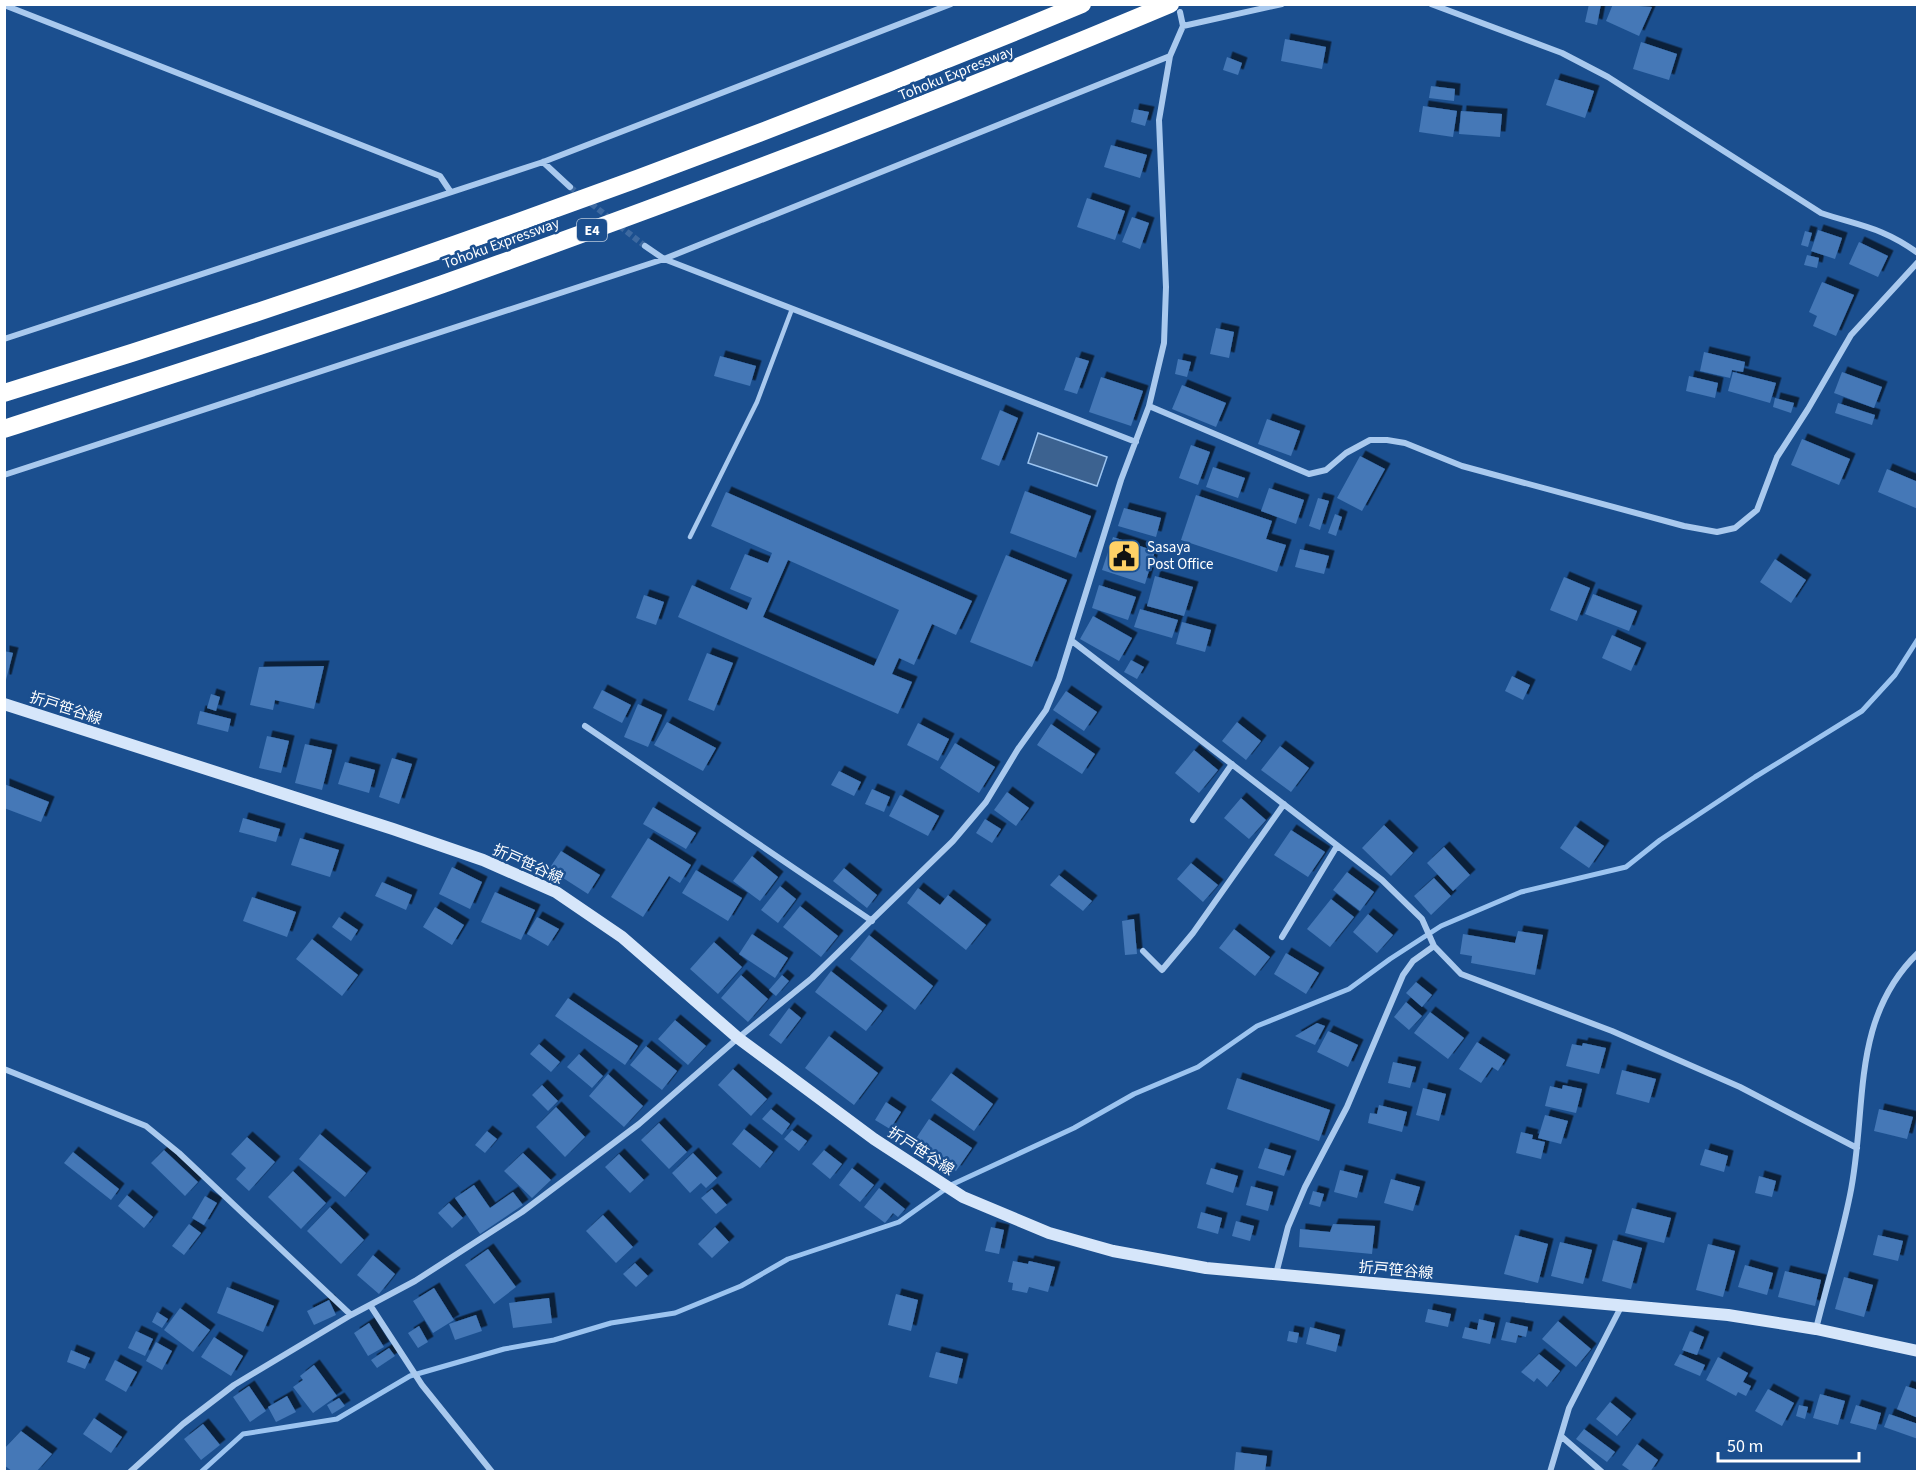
<svg xmlns="http://www.w3.org/2000/svg" width="1922" height="1476" viewBox="0 0 1922 1476" font-family="'Source Sans 3','Noto Sans JP',sans-serif">
<style>
.water{fill:#3c6290;stroke:#9cc4f0;stroke-width:1.5}
.lines{fill:none;stroke-linecap:round;stroke-linejoin:round}
.stream{stroke:#9cc4f0;stroke-width:5}
.building{fill:#4478b7;fill-rule:evenodd;filter:url(#shadow)}
.minor-tunnel{stroke:#3d69a0;stroke-width:6;stroke-dasharray:6 3;stroke-linecap:butt}
.service{stroke:#a9c9ee;stroke-width:4.5}
.minor{stroke:#a9c9ee;stroke-width:6}
.secondary{stroke:#d6e6fa;stroke-width:12}
.motorway{stroke:#fff;stroke-width:18}
.labels{text-anchor:middle;stroke-width:5;stroke-linejoin:round;paint-order:stroke}
.shield{fill:#1b4f8f;stroke:#bbcadd;stroke-width:1.5}
.shield-label{font-size:14px;font-weight:bold;fill:#fff}
.street-label{font-size:15px;fill:#fff;stroke:#1b4f8f}
.poi-label{font-size:15px;fill:#fff;stroke:#1b4f8f;text-anchor:start}
</style>
<defs>
<filter id="shadow"><feDropShadow dx="5.5" dy="-5.5" stdDeviation="0" flood-color="#0009"/></filter>
</defs>
<rect width="100%" height="100%" fill="#1b4f8f"/>
<!-- water -->
<path class="water" d="M1038,433L1107,457L1097,486L1028,463Z"/>
<g class="lines">
<!-- stream -->
<path class="stream" d="M201,1472L243,1434L337,1419L410,1376L504,1349L554,1340L611,1323L675,1313L741,1286L788,1259L899,1222L951,1185L1074,1128L1134,1094L1198,1067L1257,1026L1349,989L1390,959L1441,926L1521,892L1626,867L1660,840L1755,777L1862,711L1895,675L1918,639"/>
</g>
<!-- building -->
<path class="building" d="M1589,4H1601L1597,25L1585,22Z
M1613,4L1652,7L1639,36L1606,21Z
M1285,39L1326,47L1322,69L1281,61Z
M1641,42L1677,54L1669,80L1633,69Z
M1227,57L1242,63L1238,75L1223,70Z
M1555,79L1594,91L1585,118L1546,105Z
M1431,86L1455,89L1454,101L1429,98Z
M1423,106L1457,111L1453,137L1419,132Z
M1134,109L1149,112L1145,126L1131,122Z
M1461,111L1502,114L1500,137L1459,134Z
M1111,145L1147,155L1140,178L1104,167Z
M1087,198L1125,211L1115,240L1077,227Z
M1132,217L1149,223L1140,249L1122,242Z
M1818,230L1842,238L1835,259L1811,251Z
M1805,231L1812,233L1808,247L1801,245Z
M1859,242L1888,256L1878,277L1849,264Z
M1807,255L1819,258L1817,268L1804,265Z
M1822,282L1854,295L1836,336L1813,326L1817,316L1809,312Z
M1216,328L1234,332L1229,358L1210,354Z
M1704,352L1745,362L1743,372L1732,370L1730,378L1700,371Z
M720,356L756,366L750,386L714,376Z
M1076,357L1089,361L1077,394L1064,390Z
M1178,359L1191,362L1187,377L1175,374Z
M1733,372L1776,383L1770,403L1728,391Z
M1842,372L1882,387L1874,408L1834,393Z
M1689,376L1718,383L1715,398L1686,391Z
M1101,377L1143,391L1131,426L1089,412Z
M1182,385L1226,403L1216,427L1172,409Z
M1775,398L1794,403L1791,413L1773,407Z
M1838,403L1875,415L1872,425L1835,413Z
M1000,410L1018,418L999,466L981,459Z
M1267,419L1300,431L1291,456L1258,444Z
M1802,439L1850,459L1839,485L1791,465Z
M1191,445L1210,452L1198,485L1179,478Z
M1360,456L1385,469L1362,511L1337,498Z
M1213,467L1245,478L1238,498L1206,487Z
M1887,469L1918,482V509L1878,492Z
M1269,488L1304,500L1296,524L1261,511Z
M1025,491L1091,516L1076,558L1010,533Z
M726,492L972,601L956,635L932,624L914,665L899,658L892,674L912,682L898,714L678,617L692,585L747,610L752,598L730,589L745,554L768,563L772,553L711,526ZM788,560L899,610L874,666L763,617Z
M1196,495L1272,521L1266,539L1286,545L1277,572L1181,540Z
M1318,498L1329,501L1320,530L1309,526Z
M1124,508L1161,518L1156,537L1118,526Z
M1335,514L1342,517L1336,536L1328,533Z
M1113,537L1155,551L1145,584L1102,570Z
M1300,549L1329,556L1324,574L1295,567Z
M1006,555L1067,580L1032,667L970,642Z
M1775,559L1806,580L1791,603L1760,582Z
M1155,576L1193,587L1184,616L1147,606Z
M1564,577L1590,588L1577,621L1550,610Z
M1099,585L1136,597L1128,620L1092,608Z
M1593,594L1637,611L1629,631L1585,614Z
M644,595L664,602L656,625L636,618Z
M1140,609L1178,620L1172,638L1134,627Z
M1093,616L1132,638L1119,661L1080,639Z
M1182,622L1211,630L1205,652L1176,644Z
M1612,635L1641,648L1631,671L1602,658Z
M4,651L13,653L6,680H4Z
M707,653L733,663L714,711L688,700Z
M1131,660L1144,667L1137,679L1124,672Z
M324,666L314,709L275,700L273,710L250,705L259,667Z
M1512,676L1530,685L1523,700L1505,691Z
M602,690L631,705L622,723L593,708Z
M1066,691L1097,712L1084,731L1053,710Z
M211,694L220,697L216,711L207,708Z
M638,704L662,715L648,747L624,737Z
M200,711L231,719L228,732L197,724Z
M667,722L716,748L703,771L654,745Z
M1237,722L1261,741L1246,760L1222,741Z
M918,723L949,739L938,761L907,745Z
M1051,724L1095,754L1082,774L1037,745Z
M267,736L289,741L281,773L259,768Z
M955,743L995,767L979,793L940,768Z
M305,744L332,750L322,790L295,783Z
M1280,746L1309,768L1291,792L1261,770Z
M1194,750L1218,770L1199,793L1175,773Z
M392,758L412,764L399,804L379,797Z
M345,762L375,770L369,793L338,784Z
M839,771L861,782L854,796L831,785Z
M4,784L49,802L41,822L4,808Z
M872,789L890,797L884,812L865,804Z
M1007,792L1029,808L1016,826L994,810Z
M900,795L939,816L928,836L889,816Z
M1241,798L1266,820L1249,839L1224,818Z
M653,807L696,833L686,849L643,824Z
M243,818L280,829L276,842L239,832Z
M985,819L1001,829L992,843L976,833Z
M1384,825L1413,853L1391,876L1362,848Z
M1575,826L1604,846L1589,868L1560,848Z
M1291,830L1325,852L1308,877L1274,855Z
M300,838L339,850L330,877L291,865Z
M648,838L691,865L680,883L669,876L643,917L611,897Z
M1444,847L1470,875L1453,891L1427,863Z
M561,851L600,875L588,894L549,869Z
M752,856L778,877L760,901L733,881Z
M1191,863L1218,885L1203,902L1177,879Z
M452,867L482,882L470,909L439,894Z
M844,868L877,895L867,908L833,881Z
M696,870L742,898L728,921L682,893Z
M1347,872L1374,892L1360,911L1333,890Z
M1059,875L1092,901L1083,911L1050,885Z
M1434,878L1451,896L1431,915L1414,896Z
M382,882L412,895L406,910L375,896Z
M780,886L796,899L778,923L761,910Z
M918,888L940,905L948,895L986,925L966,950L907,903Z
M495,892L535,910L521,940L481,922Z
M252,897L296,912L287,937L243,921Z
M1331,899L1354,917L1330,947L1307,929Z
M800,906L838,936L821,957L783,927Z
M435,907L464,925L452,945L423,927Z
M1368,914L1393,935L1377,953L1353,932Z
M339,917L358,930L351,941L332,927Z
M537,917L559,929L548,946L527,934Z
M1134,919L1137,954L1125,955L1122,921Z
M1234,929L1270,957L1255,976L1219,948Z
M1518,931L1543,935L1535,975L1471,963L1472,956L1460,954L1463,934L1515,943Z
M752,934L788,958L775,978L739,954Z
M869,935L933,986L915,1010L850,959Z
M312,939L358,975L342,996L296,959Z
M714,942L742,967L718,994L690,969Z
M1286,953L1319,973L1306,994L1274,974Z
M831,971L882,1011L866,1031L815,992Z
M741,975L768,999L748,1022L721,998Z
M782,975L789,981L776,996L769,990Z
M1416,982L1432,995L1422,1007L1406,993Z
M568,998L638,1046L625,1065L555,1016Z
M1406,1002L1422,1016L1409,1030L1394,1017Z
M789,1008L801,1018L781,1044L769,1035Z
M1430,1012L1464,1038L1448,1059L1414,1033Z
M675,1020L706,1046L688,1065L658,1039Z
M1317,1023L1325,1026L1315,1045L1295,1036Z
M1328,1031L1358,1045L1348,1067L1317,1052Z
M829,1036L878,1073L854,1105L805,1068Z
M1477,1042L1505,1060L1498,1071L1492,1067L1481,1083L1459,1069Z
M1583,1043L1606,1048L1599,1074L1566,1066L1572,1044L1582,1046Z
M539,1044L560,1062L551,1072L530,1054Z
M646,1046L677,1071L662,1090L630,1065Z
M579,1054L603,1076L592,1088L567,1067Z
M1393,1062L1416,1067L1410,1088L1388,1083Z
M733,1069L767,1099L751,1116L718,1085Z
M1622,1070L1656,1079L1649,1103L1616,1094Z
M951,1073L993,1104L974,1131L931,1100Z
M608,1074L643,1106L624,1127L589,1096Z
M1237,1078L1330,1110L1319,1141L1227,1109Z
M542,1085L558,1101L548,1111L532,1095Z
M1563,1085L1582,1089L1576,1113L1545,1106L1550,1086L1562,1089Z
M1423,1088L1446,1094L1439,1121L1416,1115Z
M886,1102L901,1112L890,1129L875,1120Z
M1379,1105L1407,1112L1402,1132L1368,1123L1370,1113L1377,1114Z
M556,1107L585,1137L565,1157L536,1127Z
M771,1109L790,1124L782,1135L762,1119Z
M1879,1109L1913,1117L1907,1139L1874,1131Z
M1545,1115L1568,1121L1561,1144L1538,1138Z
M929,1119L972,1148L956,1171L913,1143Z
M659,1123L687,1152L669,1169L641,1140Z
M744,1129L773,1152L760,1168L732,1144Z
M792,1130L807,1141L799,1151L784,1139Z
M487,1131L497,1139L485,1153L475,1145Z
M1521,1132L1533,1135L1532,1139L1545,1142L1541,1159L1516,1153Z
M320,1134L366,1173L345,1197L299,1159Z
M247,1137L275,1162L249,1191L236,1179L246,1168L231,1154Z
M1265,1148L1291,1156L1284,1176L1258,1168Z
M1705,1149L1728,1156L1724,1172L1700,1165Z
M164,1150L198,1182L185,1196L151,1163Z
M824,1150L842,1164L830,1179L812,1164Z
M73,1152L119,1189L111,1200L64,1163Z
M523,1153L551,1180L532,1198L504,1171Z
M693,1153L717,1178L706,1188L701,1183L690,1193L672,1173Z
M619,1154L644,1180L630,1193L605,1167Z
M852,1168L874,1185L860,1202L839,1185Z
M1211,1168L1238,1176L1233,1193L1206,1184Z
M1340,1170L1363,1176L1357,1198L1334,1192Z
M293,1171L326,1203L301,1229L268,1197Z
M1759,1176L1776,1181L1772,1197L1755,1193Z
M1391,1179L1420,1187L1413,1211L1384,1203Z
M474,1185L490,1208L513,1192L523,1205L480,1234L455,1198Z
M1251,1186L1273,1192L1268,1211L1246,1205Z
M879,1188L905,1209L898,1217L893,1213L885,1223L864,1207Z
M712,1189L727,1205L716,1214L701,1198Z
M1313,1191L1324,1194L1320,1207L1309,1204Z
M127,1195L153,1217L144,1228L118,1206Z
M205,1196L217,1203L204,1225L192,1218Z
M449,1203L463,1218L452,1228L438,1213Z
M330,1207L364,1240L341,1264L307,1231Z
M1632,1208L1671,1218L1664,1243L1625,1233Z
M1201,1212L1222,1218L1218,1234L1197,1228Z
M603,1215L633,1247L616,1263L586,1231Z
M1236,1221L1254,1226L1250,1241L1232,1236Z
M189,1224L201,1233L184,1255L172,1246Z
M1333,1224L1375,1226L1372,1254L1299,1247L1300,1229L1330,1232Z
M715,1227L729,1242L712,1258L698,1244Z
M991,1227L1004,1230L999,1254L985,1251Z
M1515,1235L1548,1244L1538,1283L1504,1274Z
M1878,1235L1903,1241L1898,1261L1873,1255Z
M1613,1240L1642,1248L1631,1289L1602,1281Z
M1560,1242L1592,1250L1583,1284L1551,1276Z
M1708,1244L1735,1251L1723,1297L1696,1290Z
M488,1249L516,1287L494,1304L465,1265Z
M373,1255L395,1274L379,1294L357,1275Z
M1013,1261L1028,1264L1029,1261L1055,1267L1048,1292L1029,1287L1027,1293L1012,1290L1013,1283L1008,1282Z
M635,1263L648,1276L636,1287L623,1274Z
M1745,1265L1773,1273L1767,1295L1738,1287Z
M1785,1271L1821,1280L1815,1306L1778,1297Z
M1844,1277L1873,1285L1864,1317L1835,1309Z
M227,1287L274,1306L263,1332L217,1313Z
M434,1288L454,1320L433,1333L413,1301Z
M896,1294L918,1300L911,1331L888,1325Z
M549,1298L552,1323L513,1328L509,1303Z
M329,1300L336,1315L314,1325L307,1311Z
M180,1308L210,1330L193,1352L164,1330Z
M1428,1309L1451,1314L1448,1327L1425,1322Z
M157,1312L168,1319L162,1328L152,1322Z
M476,1315L482,1331L455,1340L449,1324Z
M1479,1319L1495,1323L1490,1344L1462,1338L1465,1327L1477,1330Z
M1558,1321L1591,1349L1576,1367L1542,1339Z
M1506,1322L1528,1327L1526,1337L1518,1335L1516,1343L1501,1340Z
M369,1323L384,1347L368,1356L354,1333Z
M419,1326L428,1342L418,1348L408,1333Z
M1310,1327L1340,1335L1336,1352L1306,1344Z
M136,1331L153,1339L145,1356L128,1348Z
M1289,1331L1299,1333L1297,1343L1287,1341Z
M1690,1331L1704,1337L1697,1355L1682,1350Z
M214,1337L243,1356L231,1376L201,1357Z
M156,1342L172,1351L162,1370L146,1361Z
M389,1348L395,1356L377,1368L371,1360Z
M71,1350L90,1358L85,1369L67,1362Z
M936,1352L963,1359L957,1384L929,1377Z
M1539,1354L1560,1371L1547,1387L1537,1378L1534,1382L1521,1372Z
M1680,1354L1705,1365L1700,1376L1674,1365Z
M1718,1357L1748,1373L1743,1382L1751,1386L1746,1396L1738,1392L1736,1396L1706,1380Z
M115,1360L137,1372L126,1392L105,1380Z
M314,1365L337,1396L313,1413L293,1387L303,1380L300,1376Z
M249,1386L266,1411L250,1422L233,1397Z
M1906,1386L1918,1390V1418L1897,1409Z
M1768,1389L1794,1403L1782,1426L1755,1411Z
M1820,1394L1845,1401L1838,1425L1813,1418Z
M287,1396L296,1412L276,1422L268,1407Z
M339,1398L345,1406L332,1414L327,1405Z
M1610,1402L1631,1419L1617,1436L1596,1419Z
M1799,1405L1808,1407L1805,1419L1796,1416Z
M1856,1405L1881,1413L1876,1430L1850,1423Z
M1889,1414L1918,1424V1439L1884,1427Z
M94,1418L122,1437L111,1453L83,1434Z
M203,1424L220,1445L201,1460L184,1439Z
M1584,1429L1615,1452L1607,1462L1576,1439Z
M21,1431L52,1454L36,1472H13L4,1465V1449Z
M1637,1444L1658,1460L1650,1472H1632L1622,1465Z
M1236,1452L1267,1456L1265,1472H1234Z"/>
<g class="lines">
<!-- minor-tunnel -->
<path class="minor-tunnel" d="M570,187L645,246"/>
<!-- service -->
<path class="service" d="M690,537L757,402L792,309"/>
<!-- minor -->
<path class="minor" d="M1431,4L1562,53L1608,77L1821,213C1860,226 1882,227 1918,253
M4,5L440,176L450,191
M1180,12L1183,26
M543,162L570,187
M645,246L664,259L1136,442
M4,339L543,162L951,4
M1149,406L1309,474L1326,470L1346,453L1370,440H1387L1405,443L1462,466L1684,526L1717,532L1735,528L1757,510L1777,457L1808,409L1851,335L1918,262
M4,475L664,259L1170,56L1183,26L1282,4
M1072,641L1382,880L1422,919L1434,946L1461,974L1612,1031L1740,1087L1857,1148
M585,726L872,921
M1193,820L1232,764
M1282,937L1337,846
M1143,951L1162,970L1193,933L1284,804
M4,1069L146,1126L179,1153L351,1315
M1276,1274L1288,1227L1305,1187L1347,1107L1403,975L1413,961L1434,946
M370,1305L422,1385L492,1472
M1816,1329C1827,1284 1841,1240 1850,1195C1868,1109 1849,1020 1918,953
M1561,1436L1602,1472
M130,1472L183,1424L234,1385L351,1315L415,1281L522,1212L639,1124L738,1038L812,978L953,841L986,802L1018,749L1046,710L1059,679L1121,480L1149,406L1164,343L1166,287L1159,120L1170,56
M1550,1472L1569,1408L1622,1305"/>
<!-- secondary -->
<path class="secondary" d="M4,704L393,829L483,860L556,892L622,937L738,1038L874,1139L963,1197L1049,1233L1113,1251L1206,1268L1728,1315L1816,1329L1918,1351"/>
<!-- motorway -->
<path class="motorway" d="M4,393C369,281 729,151 1082,4
M4,429C151,381 298,335 443,284C687,197 930,105 1170,4"/>
</g>
<!-- icons -->
<defs>
<symbol id="civic-square" viewBox="-11 -11 22 22"><rect x="-9" y="-9" width="18" height="18" rx="4" fill="#ffd166" stroke="#1b4f8f"/><path d="M-.6-6.5H3V-4.5H.6V-3L4-1V1h2V6H-6V1h2V-1L-.6-3ZM-1.2 2.5V6h2.4V2.5Z" fill="#111"/></symbol>
</defs>
<g fill-rule="evenodd">
<use href="#civic-square" x="1105" y="537" width="38" height="38"/>
</g>
<g class="labels">
<!-- shield labels -->
<rect class="shield" x="577" y="219" width="30" height="22" rx="4.5"/>
<g class="shield-label">
<text x="592" y="235">E4</text>
</g>
<!-- street labels -->
<g class="street-label">
<text transform="translate(956 73) rotate(-22)" y="5">Tohoku Expressway</text>
<text transform="translate(501 243) rotate(-20)" y="5">Tohoku Expressway</text>
<text transform="translate(66 708) rotate(18)" y="5">折戸笹谷線</text>
<text transform="translate(528 864) rotate(24)" y="5">折戸笹谷線</text>
<text transform="translate(921 1151) rotate(33)" y="5">折戸笹谷線</text>
<text transform="translate(1396 1270) rotate(5)" y="5">折戸笹谷線</text>
</g>
<!-- poi labels -->
<g class="poi-label">
<text x="1147" y="552">Sasaya<tspan x="1147" dy="17">Post Office</tspan></text>
</g>
</g>
<!-- border -->
<rect width="1922" height="1476" fill="none" stroke="#ffffff" stroke-width="12"/>
<!-- scale -->
<path d="M1718 1452v9h141v-9" fill="none" stroke="#ffffff" stroke-width="3"/>
<text x="1727" y="1452" font-size="18" fill="#ffffff" stroke="#1b4f8f" stroke-width="4.5" paint-order="stroke">50 m</text>
</svg>
